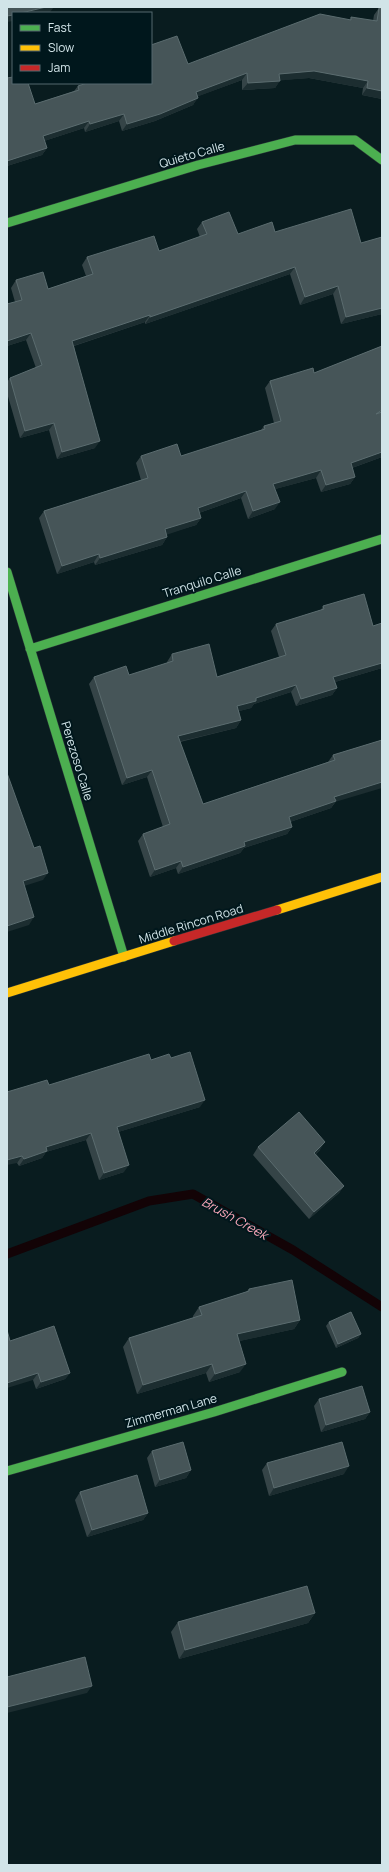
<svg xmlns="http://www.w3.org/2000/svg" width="389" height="1872" viewBox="0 0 389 1872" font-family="Manrope,sans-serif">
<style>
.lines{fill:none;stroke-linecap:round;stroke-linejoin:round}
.stream{stroke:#130306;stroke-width:9}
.fast-casing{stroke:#2b3739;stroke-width:10}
.slow-casing{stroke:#2b3739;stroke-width:10}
.jam-casing{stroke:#2b3739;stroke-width:10}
.fast{stroke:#4caf50;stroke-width:9}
.slow{stroke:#ffc107;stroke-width:9}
.jam{stroke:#c62828;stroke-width:9}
.wall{fill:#354447}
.shaded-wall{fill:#1c2d30}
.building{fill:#465558;stroke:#5b6c6f}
.labels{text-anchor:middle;stroke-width:4;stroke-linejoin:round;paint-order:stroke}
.street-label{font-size:12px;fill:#d1e4e8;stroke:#00171c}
.water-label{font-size:13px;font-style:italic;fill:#fba8ba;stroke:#00171c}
</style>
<rect width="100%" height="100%" fill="#091c1f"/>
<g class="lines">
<!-- stream -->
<path class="stream" d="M7,1254L149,1201L193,1194L293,1250L382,1307"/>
<defs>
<path id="fast" d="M7,223L198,165L295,140H355L382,160
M7,572L124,957
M30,649L382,539
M7,1471L214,1412L342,1372"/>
<path id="slow" d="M277,910L382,877
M7,993L174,941"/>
<path id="jam" d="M174,941L277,910"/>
</defs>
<!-- fast casing -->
<use href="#fast" class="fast-casing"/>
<!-- slow casing -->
<use href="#slow" class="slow-casing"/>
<!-- jam casing -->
<use href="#jam" class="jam-casing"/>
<!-- fast -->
<use href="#fast" class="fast"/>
<!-- slow -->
<use href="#slow" class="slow"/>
<!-- jam -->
<use href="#jam" class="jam"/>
</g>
<!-- wall -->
<path class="wall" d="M379,8H382V99L362,95L363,88L309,78L280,80L275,88L242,90V80L198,96L193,105L155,121L122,131L119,121L85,132L84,128L44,141L47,148L42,155L7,166V78L35,104L74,91L78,86L188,64L350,20L351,17L373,21L374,15Z
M202,222L238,234L275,232L382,314L341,324L333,294L300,305L290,274L145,324V322L74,346L95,448L57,459L49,430L20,438L7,393V382L10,378L36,368L26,340L7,346V304L15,302L11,288L16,280L48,289L86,276L82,265L87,257L159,251L200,237L197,229Z
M382,346V457L352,468L355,477L350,484L321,492L316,478L275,489V509L248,519L241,498L199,513L201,518L196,525L166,534L167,537L162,545L95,565L94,562L57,574L39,518L44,511L141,480L136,463L141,456H181L261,430L264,426L274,423L265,388L270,381L314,373Z
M323,606L373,626L382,623V668L335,682L337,688L332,695L296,706L291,692L254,704L251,708L239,711L241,720L236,728L180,742L203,804L328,762L333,755L382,740L331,808L290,822L292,827L287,834L244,848L240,853L178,874L176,868L150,877L138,841L143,834L163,827L147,777L122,785L89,684L94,677L129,675L167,663V662L172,654L217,677L279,657L271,631L276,624L321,610Z
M171,1058L200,1107L118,1132L124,1172L99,1180L86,1140L46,1152L42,1158L19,1166L17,1163L49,1085L151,1060Z
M258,1147L320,1150L316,1154L344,1186L339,1193L309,1219L253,1155Z
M249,1289L300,1320L294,1329L239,1341L240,1372L209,1382L206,1373L137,1394L123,1347L129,1338L193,1318V1316L199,1307L246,1292Z
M329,1322L361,1334L358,1338L336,1348L326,1326Z
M10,1341L70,1373L65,1379L36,1389L33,1380Z
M319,1399L370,1412L365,1419L321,1432L314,1406Z
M152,1451L191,1470L186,1478L155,1487L147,1458Z
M267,1463L344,1474L269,1496L262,1470Z
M80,1492L148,1513L143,1520L87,1537L75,1500Z
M315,1613L308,1623L179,1659L171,1632L178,1622Z"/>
<!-- shaded-wall -->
<path class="shaded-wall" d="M46,7H54L50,12L46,13H21Z
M13,15V21L7,22V16Z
M314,71L368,81L363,88L309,78L274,81L279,74Z
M247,73L242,80L191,99L196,92Z
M280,81L275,88L242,90L248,83Z
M367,88L382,91V99L362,95Z
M198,98L193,105L155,121L122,131L127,124Z
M124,114L119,121L85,132L90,124Z
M89,121L84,128L38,143L43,136Z
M47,148L42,155L7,166V161Z
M295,267L290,274L145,324L150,317Z
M338,286L333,294L300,305L305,297Z
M382,308V314L341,324L346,317Z
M150,315L145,322L67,348L72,341Z
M31,333L26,340L7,346V341Z
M54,423L49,430L20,438L25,431Z
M100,441L95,448L57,459L62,452Z
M382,452V457L346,470L351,463Z
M321,470L316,478L268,491L273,484Z
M355,477L350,484L321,492L326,485Z
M246,491L241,498L193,515L198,508Z
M280,502L275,509L248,519L253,511Z
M201,518L196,525L160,537L165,529Z
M167,537L162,545L95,565L100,558Z
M99,554L94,562L57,574L62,566Z
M382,663V668L328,684L333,677Z
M296,685L291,692L254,704L251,708L232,713L237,706L256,698Z
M337,688L332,695L296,706L301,699Z
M241,720L236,728L173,743L178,736Z
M152,770L147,777L122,785L127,778Z
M382,782V788L335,802L331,808L284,824L289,817L334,797Z
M292,827L287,834L244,848L240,853L178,874L183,867L244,842Z
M181,861L176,868L150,877L155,870Z
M48,873L43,880L18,888L23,881Z
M34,917L29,925L7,932V926Z
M205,1100L200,1107L112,1134L117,1127Z
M91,1133L86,1140L46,1152L42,1158L19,1166L24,1159L46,1147Z
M325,1142L320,1150L309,1160L314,1153Z
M22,1156L17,1163L7,1165V1160Z
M129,1165L124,1172L99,1180L104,1173Z
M344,1186L339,1193L309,1219L314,1212Z
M300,1320L294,1329L231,1343L237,1334Z
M361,1334L358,1338L336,1348L338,1344Z
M212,1364L206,1373L137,1394L143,1385Z
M246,1364L240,1372L209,1382L215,1374Z
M38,1373L33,1380L7,1388V1383Z
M70,1373L65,1379L36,1389L41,1382Z
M370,1412L365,1419L321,1432L326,1425Z
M349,1466L344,1474L269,1496L274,1488Z
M191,1470L186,1478L155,1487L160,1480Z
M148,1513L143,1520L87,1537L92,1530Z
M315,1613L308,1623L179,1659L185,1650Z
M92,1686L87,1693L7,1713V1707Z"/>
<!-- building -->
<path class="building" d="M7,7H46L21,13H13V15L7,16Z
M379,8H382V91L367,88L368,81L314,71L279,74L280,81L248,83L247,73L196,92L198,98L160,114L127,124L124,114L90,124L89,121L43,136L47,148L7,161V78L13,77V83H28L35,104L79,90L78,86L87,83H151V45L177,36L188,64L320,14L351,20V17L377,21Z
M351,209L361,243L382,237V308L346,317L338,286L305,297L295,267L150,317V315L72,341L100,441L62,452L54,423L25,431L10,378L42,365L31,333L7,341V304L22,300L16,280L43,272L48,289L93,274L87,257L154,236L159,251L207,234L202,222L229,212L238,234L272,222L275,232Z
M382,346V410L376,414L382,412V452L351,463L355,477L326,485L321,470L273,484L280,502L253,511L246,491L198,508L201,518L165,529L167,537L100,558L99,554L62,566L44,511L148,478L141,456L177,444L181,456L265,429L264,426L281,421L270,381L313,368L314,373Z
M364,594L373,626L382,623V663L333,677L337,688L301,699L296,685L256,698V701L237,706L241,720L178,736L203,804L335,760L333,755L382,740V782L334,797L336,801L289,817L292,827L244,842L245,846L183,867L181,861L155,870L143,834L170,824L152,770L127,778L94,677L126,666L129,675L173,661L172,654L209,644L217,677L286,655L276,624L324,609L323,606Z
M7,773L34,848L40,846L48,873L23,881L34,917L7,926Z
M190,1052L205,1100L117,1127L129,1165L104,1173L91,1133L46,1147L47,1151L24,1159L22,1156L7,1160V1092L47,1080L49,1085L149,1054L151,1060L169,1054L171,1058Z
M299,1112L325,1142L314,1153L344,1186L314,1212L258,1147Z
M292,1280L300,1320L237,1334L246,1364L215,1374L212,1364L143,1385L129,1338L202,1315L199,1307L249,1291V1289Z
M351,1312L361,1334L338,1344L329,1322Z
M54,1326L70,1373L41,1382L38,1373L7,1383V1330L10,1341Z
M362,1386L370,1412L326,1425L319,1399Z
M183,1442L191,1470L160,1480L152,1451Z
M342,1442L349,1466L274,1488L267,1463Z
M137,1475L148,1513L92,1530L80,1492Z
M307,1586L315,1613L185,1650L178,1622Z
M85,1657L92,1686L7,1707V1677Z"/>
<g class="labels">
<!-- street labels -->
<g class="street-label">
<text transform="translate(192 155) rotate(-16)" y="4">Quieto Calle</text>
<text transform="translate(202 582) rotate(-17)" y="4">Tranquilo Calle</text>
<text transform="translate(77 761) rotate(73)" y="4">Perezoso Calle</text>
<text transform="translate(191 924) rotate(-17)" y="4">Middle Rincon Road</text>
<text transform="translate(171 1411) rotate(-16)" y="4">Zimmerman Lane</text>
</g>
<!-- water labels -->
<g class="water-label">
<text transform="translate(235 1218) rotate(29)" y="5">Brush Creek</text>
</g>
</g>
<!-- border -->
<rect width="389" height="1872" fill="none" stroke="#d1e4e8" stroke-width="16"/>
<!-- legend -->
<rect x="12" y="12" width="140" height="72" fill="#00171c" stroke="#54696e"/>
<rect x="20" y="25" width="20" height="6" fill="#4caf50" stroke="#54696e"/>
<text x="48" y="32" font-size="12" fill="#d1e4e8">Fast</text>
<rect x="20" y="45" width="20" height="6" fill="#ffc107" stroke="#54696e"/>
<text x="48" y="52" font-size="12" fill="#d1e4e8">Slow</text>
<rect x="20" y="65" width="20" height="6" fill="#c62828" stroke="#54696e"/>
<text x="48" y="72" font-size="12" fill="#d1e4e8">Jam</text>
</svg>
